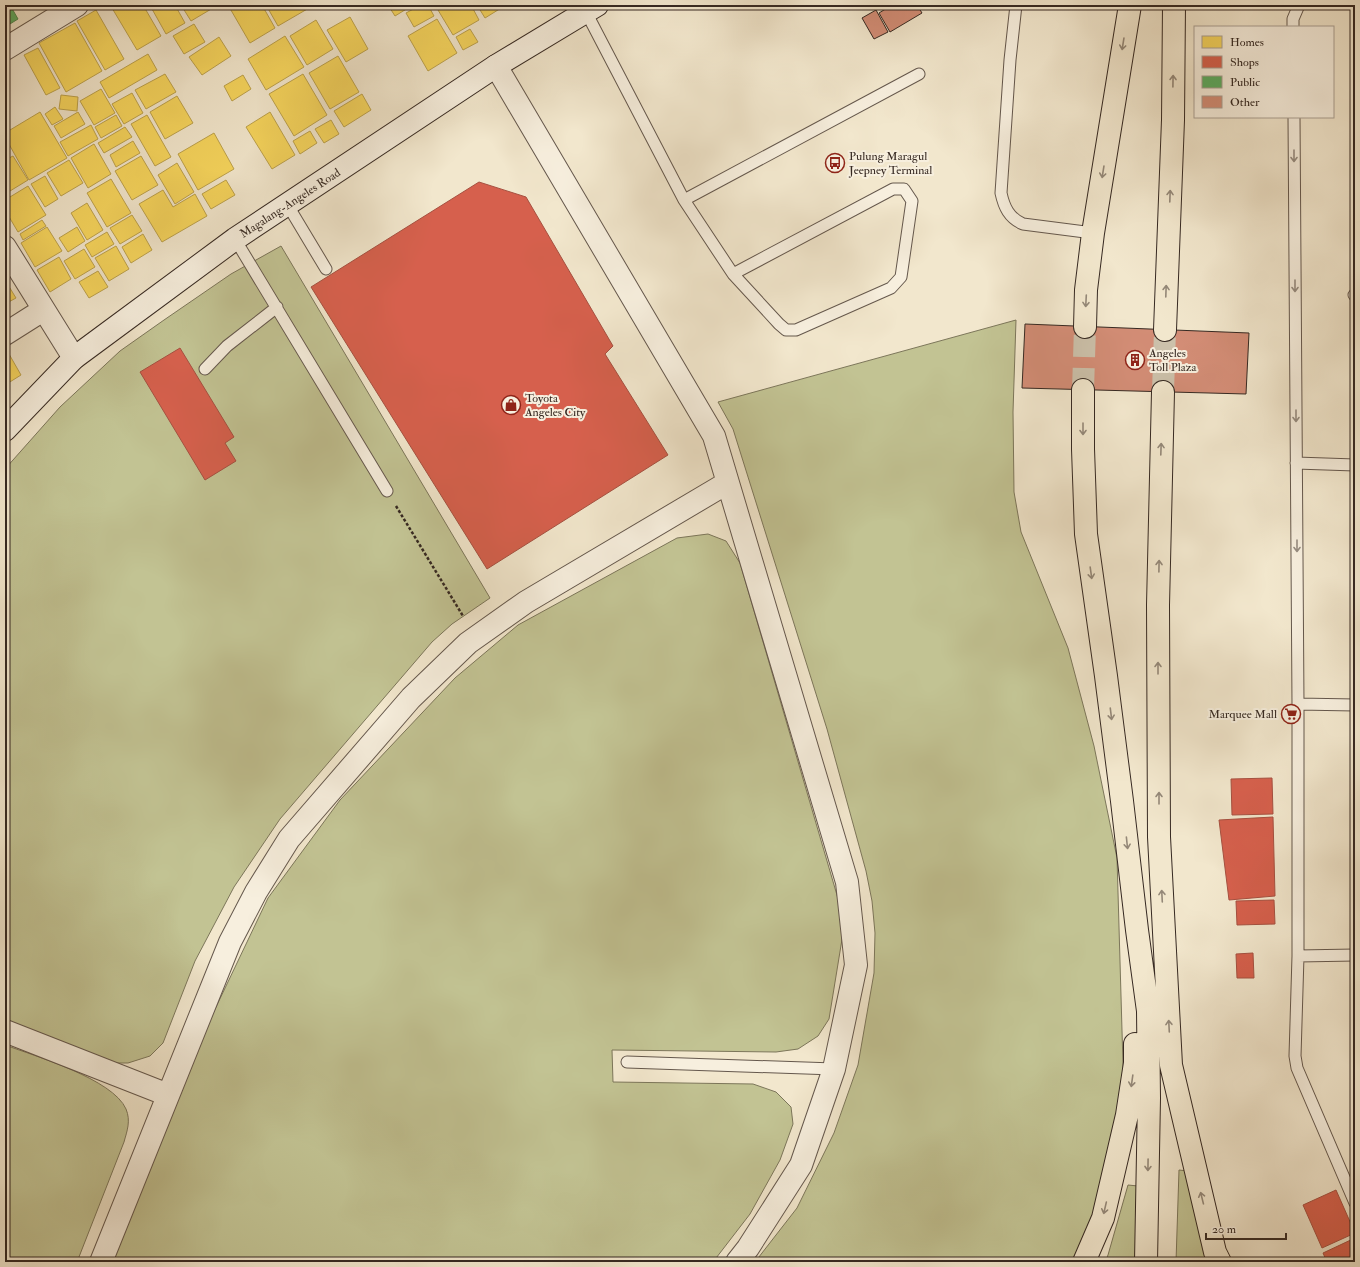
<svg xmlns="http://www.w3.org/2000/svg" width="1360" height="1267" viewBox="0 0 1360 1267" font-family="'IM FELL Double Pica',serif">
<style>
.green{fill:#c2c393;stroke:#7c765a}
.homes{fill:#f6d55c;stroke:#bca14b}
.shops{fill:#d6604d;stroke:#a65040}
.public{fill:#5aae61;stroke:#4f864e}
.building{fill:#d38d76;stroke:#362922}
.lines{fill:none;stroke-linecap:round;stroke-linejoin:round}
.highway-tunnel{stroke:#ccc1ab;stroke-width:22;stroke-dasharray:22 11;stroke-linecap:butt}
.lane-casing{stroke:#65584d;stroke-width:13}
.street-casing{stroke:#65584d;stroke-width:24}
.secondary-casing{stroke:#362922;stroke-width:24}
.highway-casing{stroke:#362922;stroke-width:24}
.path{stroke:#362922;stroke-width:2.5;stroke-dasharray:3 2;stroke-linecap:butt}
.lane{stroke:#f7efde;stroke-width:11}
.street{stroke:#f7efde;stroke-width:22}
.secondary{stroke:#f7efde;stroke-width:22}
.highway{stroke:#f2e7cd;stroke-width:22}
.oneway{stroke:#948878}
.oneway2{stroke:#968c80}
.labels{text-anchor:middle;stroke-width:4;stroke-linejoin:round;paint-order:stroke}
.poi-label{font-size:12px;fill:#362922;stroke:#f7efde;text-anchor:start}
.street-label{font-size:12px;fill:#362922;stroke:#f7efde}
</style>
<rect width="100%" height="100%" fill="#f2e7cd"/>
<filter id="stains"><feTurbulence type="fractalNoise" baseFrequency=".005" numOctaves="4"/><feColorMatrix values="0 0 0 0 .2 0 0 0 0 .09 0 0 0 0 .02 0 0 0 .5 -.17"/></filter>
<radialGradient id="worn" r=".72"><stop offset=".6" stop-color="#630" stop-opacity="0"/><stop offset="1" stop-color="#630" stop-opacity=".3"/></radialGradient>
<!-- green -->
<path class="green" d="M281,246L490,598L452,624L432,642L280,819L234,887L195,961L163,1043L150,1056L128,1063H107L5,1020V469L60,407L120,351L164,320L231,274Z
M1016,320L1013,412L1014,492L1021,532L1068,648L1094,746L1117,858L1124,1099L1115,1156L1075,1262H755L797,1208L834,1133L858,1065L874,973L875,933L872,901L866,871L827,729L733,429L718,402Z
M708,534L726,541L740,563L839,902L844,927L829,1019L818,1036L798,1049L776,1052L612,1050L613,1082L753,1084L776,1092L791,1107L793,1124L780,1160L750,1214L713,1262H114L115,1256L206,1028L268,898L340,800L455,678L518,625L677,538Z
M5,1045C35,1056 113,1079 126,1109C131,1121 127,1131 124,1142L77,1262H5Z
M1179,1170L1188,1171L1209,1262H1176Z
M1128,1185L1138,1186L1135,1262H1105L1108,1255Z"/>
<!-- homes -->
<path class="homes" d="M117,5H143L161,36L137,50L112,8Z
M158,5H175L185,23L166,34L152,9Z
M181,5H218L191,21Z
M228,5H262L275,28L250,43Z
M266,5H307L309,8L278,26Z
M388,5H413L395,16Z
M421,5H428L434,16L414,27L406,13Z
M435,5H471L479,20L453,35Z
M477,5H506L485,18Z
M96,10L124,59L105,70L77,21Z
M350,17L368,49L346,62L327,30Z
M437,19L457,53L428,71L408,36Z
M316,20L333,49L307,65L290,36Z
M75,23L102,71L66,92L39,43Z
M194,24L205,42L184,54L173,36Z
M470,29L478,42L463,50L456,37Z
M285,36L304,67L266,90L248,59Z
M219,37L231,56L202,75L189,57Z
M38,48L60,88L46,95L24,55Z
M148,54L157,70L109,98L100,82Z
M338,56L359,92L330,109L309,73Z
M5,68H9L7,92L5,91Z
M165,74L176,92L146,109L135,90Z
M303,74L327,115L294,136L269,94Z
M243,75L251,89L232,101L224,86Z
M101,89L115,113L94,125L80,101Z
M132,93L143,113L124,124L112,104Z
M362,94L371,110L344,127L334,111Z
M61,95L78,97L77,111L59,109Z
M177,96L193,123L165,139L150,112Z
M55,107L63,119L52,125L45,114Z
M40,112L67,158L29,180L5,137V133Z
M78,112L85,124L61,138L54,126Z
M270,112L295,155L272,169L246,127Z
M116,115L122,126L101,138L95,127Z
M147,115L171,157L155,166L131,124Z
M331,120L339,134L324,143L315,129Z
M91,125L98,139L68,156L60,142Z
M125,127L132,137L104,153L98,143Z
M310,131L317,143L300,154L293,141Z
M214,133L234,169L198,190L178,154Z
M133,141L140,153L116,167L110,155Z
M94,144L111,174L88,188L71,158Z
M13,156L28,180L10,191L5,183V160Z
M141,156L158,185L132,200L115,171Z
M69,160L83,183L61,196L47,173Z
M177,163L194,192L175,204L158,175Z
M45,176L58,199L45,207L31,184Z
M111,179L131,213L107,227L87,193Z
M226,180L235,195L211,209L202,194Z
M28,186L46,215L18,232L5,210V200Z
M163,190L173,207L195,194L207,216L162,242L139,204Z
M87,203L103,230L87,240L71,213Z
M132,215L142,231L120,244L110,228Z
M42,220L46,226L23,240L20,234Z
M47,227L62,251L35,267L21,243Z
M77,227L85,241L68,252L59,238Z
M107,232L114,244L92,257L85,245Z
M143,234L152,250L131,263L122,247Z
M116,246L129,269L109,281L95,258Z
M84,249L95,267L75,279L64,261Z
M59,257L71,279L50,292L37,270Z
M98,271L108,287L89,298L79,282Z
M5,280L16,298L5,304Z
M5,347L21,375L5,385Z"/>
<!-- shops -->
<path class="shops" d="M479,182L526,197L613,346L605,354L668,455L487,569L311,287Z
M180,348L234,437L225,443L236,461L205,480L140,372Z
M1272,778L1273,814L1232,815L1231,779Z
M1273,817L1275,896L1229,900L1219,820Z
M1274,900L1275,924L1237,925L1236,901Z
M1253,953L1254,978H1237L1236,954Z
M1336,1190L1355,1233L1322,1248L1303,1205Z
M1355,1238V1262H1327L1323,1253Z"/>
<!-- public -->
<path class="public" d="M5,5H10L18,19L5,27Z"/>
<!-- building -->
<path class="building" d="M892,5H917L922,13L890,32L879,13Z
M876,10L888,32L874,39L862,18Z
M1025,324L1249,333L1246,394L1022,388Z"/>
<g class="lines">
<!-- highway-tunnel -->
<path class="highway-tunnel" d="M1083,390L1085,327
M1163,392L1165,330"/>
<defs>
<path id="lane" d="M1016,5L1010,60L1001,193C1004,207 1009,218 1023,224L1093,233
M586,12L684,200L733,274L893,189H904L912,201L901,277L891,288L796,330H786L779,324L733,274
M1293,27V19L1299,5
M1294,117L1298,704V956L1295,1056L1297,1068L1355,1203
M684,200L919,74
M287,204L326,269
M235,239L387,491
M1354,295H1355
M205,369L227,346L277,307
M1296,463L1355,465
M1298,704L1355,705
M1298,956L1355,955
M627,1062L834,1069"/>
<path id="street" d="M5,49L77,5
M496,66L714,436L847,882L856,965L834,1069L801,1165L748,1248L737,1262
M5,247L74,358
M5,334L43,310
M5,1031L168,1095
M101,1262L230,942L256,892L289,839L411,698L468,643L526,602L727,483"/>
<path id="secondary" d="M5,430L74,358L235,239L496,66L597,5"/>
<path id="highway" d="M1085,327L1086,290L1093,233L1130,5
M1165,330L1173,120L1174,5
M1083,390V449L1086,534L1106,676L1122,801L1137,930L1148,1011L1149,1098L1146,1262
M1163,392L1158,605L1159,837L1171,1065L1215,1252L1220,1262
M1084,1262L1103,1218L1127,1115L1135,1063V1044"/>
</defs>
<!-- lane casing -->
<use href="#lane" class="lane-casing"/>
<!-- street casing -->
<use href="#street" class="street-casing"/>
<!-- secondary casing -->
<use href="#secondary" class="secondary-casing"/>
<!-- highway casing -->
<use href="#highway" class="highway-casing"/>
<!-- path -->
<path class="path" d="M396,506L463,616"/>
<!-- lane -->
<use href="#lane" class="lane"/>
<!-- street -->
<use href="#street" class="street"/>
<!-- secondary -->
<use href="#secondary" class="secondary"/>
<!-- highway -->
<use href="#highway" class="highway"/>
</g>
<!-- one-way arrows -->
<defs><path id="oneway-shaft" d="M-6 0H5M1.5-3L5.5 0L1.5 3" fill="none" stroke-width="1.6" stroke-linecap="round" stroke-linejoin="round"/></defs>
<g class="oneway">
<use href="#oneway-shaft" transform="translate(1123 44) rotate(99)"/>
<use href="#oneway-shaft" transform="translate(1173 81) rotate(-89)"/>
<use href="#oneway-shaft" transform="translate(1103 172) rotate(99)"/>
<use href="#oneway-shaft" transform="translate(1170 196) rotate(-88)"/>
<use href="#oneway-shaft" transform="translate(1166 291) rotate(-88)"/>
<use href="#oneway-shaft" transform="translate(1086 301) rotate(93)"/>
<use href="#oneway-shaft" transform="translate(1083 429) rotate(90)"/>
<use href="#oneway-shaft" transform="translate(1161 449) rotate(-88)"/>
<use href="#oneway-shaft" transform="translate(1159 566) rotate(-89)"/>
<use href="#oneway-shaft" transform="translate(1091 573) rotate(82)"/>
<use href="#oneway-shaft" transform="translate(1158 668) rotate(-90)"/>
<use href="#oneway-shaft" transform="translate(1111 714) rotate(83)"/>
<use href="#oneway-shaft" transform="translate(1159 798) rotate(-90)"/>
<use href="#oneway-shaft" transform="translate(1127 843) rotate(84)"/>
<use href="#oneway-shaft" transform="translate(1162 896) rotate(-93)"/>
<use href="#oneway-shaft" transform="translate(1169 1026) rotate(-93)"/>
<use href="#oneway-shaft" transform="translate(1132 1081) rotate(98)"/>
<use href="#oneway-shaft" transform="translate(1148 1165) rotate(91)"/>
<use href="#oneway-shaft" transform="translate(1202 1198) rotate(-104)"/>
<use href="#oneway-shaft" transform="translate(1105 1208) rotate(103)"/>
</g>
<g class="oneway2">
<use href="#oneway-shaft" transform="translate(1294 156) rotate(90)"/>
<use href="#oneway-shaft" transform="translate(1295 286) rotate(90)"/>
<use href="#oneway-shaft" transform="translate(1296 416) rotate(90)"/>
<use href="#oneway-shaft" transform="translate(1297 546) rotate(90)"/>
</g>
<!-- icons -->
<defs>
<symbol id="bus-ring" viewBox="-11 -11 22 22"><circle r="9.5" fill="#f7efde" stroke="#8f2418" stroke-width="1.5"/><path d="M-5-6H5V4H4V6H2V4H-2V6H-4V4H-5ZM-3.5-4V0h7V-4ZM-3.5 1.2v1.5H-2V1.2ZM2 1.2v1.5H3.5V1.2Z" fill="#8f2418"/></symbol>
<symbol id="building-ring" viewBox="-11 -11 22 22"><circle r="9.5" fill="#f7efde" stroke="#8f2418" stroke-width="1.5"/><path d="M-4-6H4V6H1V3H-1V6H-4ZM-2.5-4.3h1.7v1.8h-1.7ZM.8-4.3h1.7v1.8H.8ZM-2.5-1h1.7V.8h-1.7ZM.8-1h1.7V.8H.8Z" fill="#8f2418"/></symbol>
<symbol id="shop-ring" viewBox="-11 -11 22 22"><circle r="9.5" fill="#f7efde" stroke="#8f2418" stroke-width="1.5"/><path d="M-5-2.5h2.3a2.7 3.5 0 0 1 5.4 0H5L5.5 6h-11ZM-1.5-2.5h3a1.5 2.3 0 0 0-3 0Z" fill="#8f2418"/></symbol>
<symbol id="supermarket-ring" viewBox="-11 -11 22 22"><circle r="9.5" fill="#f7efde" stroke="#8f2418" stroke-width="1.5"/><path d="M-6-5.5h2.5l.6 2H6L4.5 2H-2.5L-4.4-4H-6ZM-1.5 3.2a1.3 1.3 0 1 0 .1 0ZM3 3.2a1.3 1.3 0 1 0 .1 0Z" fill="#8f2418"/></symbol>
</defs>
<g fill-rule="evenodd">
<use href="#bus-ring" x="824" y="152" width="22" height="22"/>
<use href="#building-ring" x="1124" y="349" width="22" height="22"/>
<use href="#shop-ring" x="500" y="394" width="22" height="22"/>
<use href="#supermarket-ring" x="1280" y="703" width="22" height="22"/>
</g>
<g class="labels">
<!-- poi labels -->
<g class="poi-label">
<text x="849" y="160">Pulung Maragul<tspan x="849" dy="14">Jeepney Terminal</tspan></text>
<text x="1149" y="357">Angeles<tspan x="1149" dy="14">Toll Plaza</tspan></text>
<text x="525" y="402">Toyota<tspan x="525" dy="14">Angeles City</tspan></text>
<text x="1277" y="718" text-anchor="end">Marquee Mall</text>
</g>
<!-- street labels -->
<g class="street-label">
<text transform="translate(290 203) rotate(-33)" y="4">Magalang-Angeles Road</text>
</g>
</g>
<!-- margin -->
<rect width="1360" height="1267" fill="none" stroke="#f2e7cd" stroke-width="20"/>
<rect x="6" y="6" width="1348" height="1255" fill="none" stroke="#362922" stroke-width="2"/>
<rect x="10" y="10" width="1340" height="1247" fill="none" stroke="#362922"/>
<!-- legend -->
<rect x="1194" y="26" width="140" height="92" fill="#f7efde" stroke="#aaa093"/>
<rect x="1202" y="36" width="20" height="12" fill="#f6d55c" stroke="#aaa093"/>
<text x="1230" y="46" font-size="12" fill="#362922">Homes</text>
<rect x="1202" y="56" width="20" height="12" fill="#d6604d" stroke="#aaa093"/>
<text x="1230" y="66" font-size="12" fill="#362922">Shops</text>
<rect x="1202" y="76" width="20" height="12" fill="#5aae61" stroke="#aaa093"/>
<text x="1230" y="86" font-size="12" fill="#362922">Public</text>
<rect x="1202" y="96" width="20" height="12" fill="#d38d76" stroke="#aaa093"/>
<text x="1230" y="106" font-size="12" fill="#362922">Other</text>
<!-- scale -->
<path d="M1206 1233v6h80v-6" fill="none" stroke="#362922" stroke-width="2"/>
<text x="1212" y="1233" font-size="12" fill="#362922" stroke="#f7efde" stroke-width="3" paint-order="stroke">20 m</text>
<rect width="100%" height="100%" filter="url(#stains)"/>
<rect width="100%" height="100%" fill="url(#worn)"/>
</svg>
